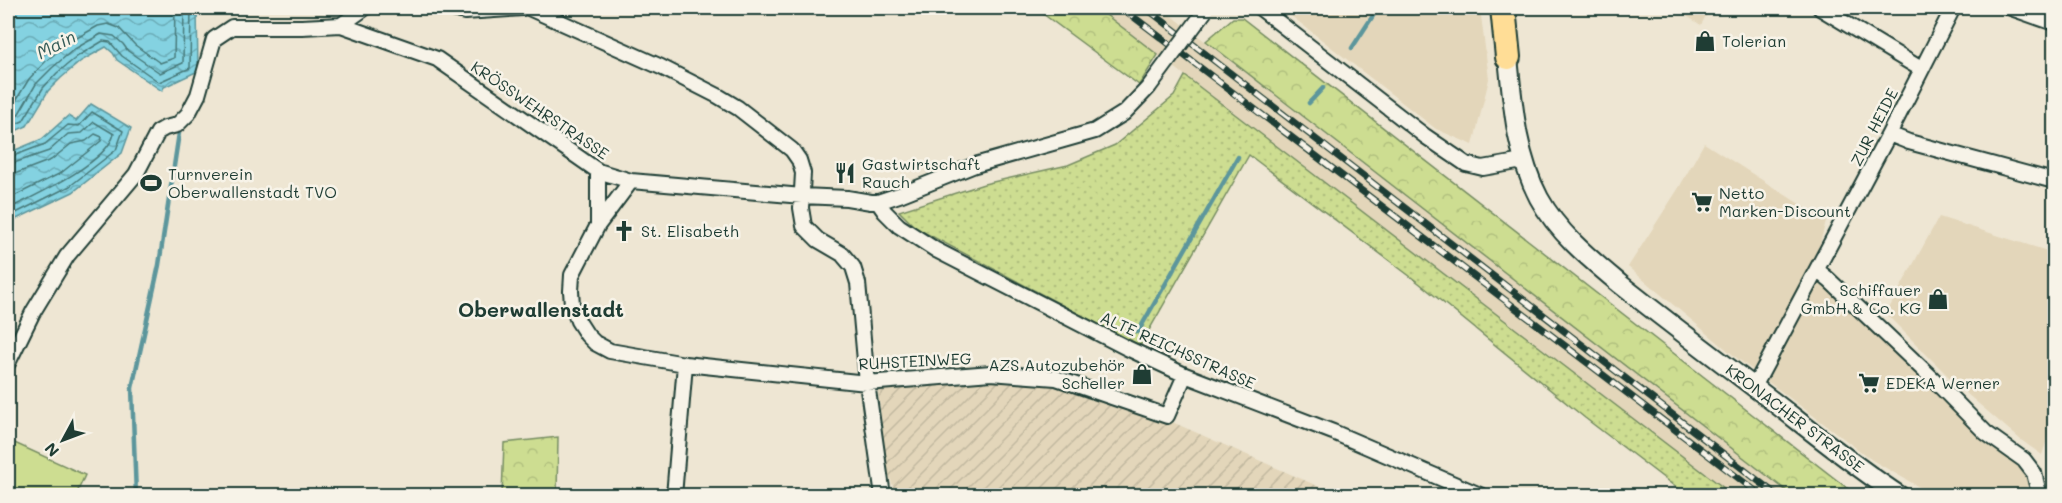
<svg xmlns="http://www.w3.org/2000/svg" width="2062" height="503" viewBox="0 0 2062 503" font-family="Mali,sans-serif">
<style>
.built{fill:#e3d6ba}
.industrial{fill:url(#industrial-furrows)}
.grass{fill:url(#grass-dots);stroke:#768d62;stroke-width:1.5}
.forest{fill:url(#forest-crowns);stroke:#768d62;stroke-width:1.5}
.pitch{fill:#cddd91;stroke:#768d62;stroke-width:1.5}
.water{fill:url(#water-waves);stroke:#5c969c;stroke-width:1.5}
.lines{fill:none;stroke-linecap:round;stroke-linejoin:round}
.shore{stroke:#477979;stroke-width:1.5}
.stream{stroke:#5c969c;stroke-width:4.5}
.street-casing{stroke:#1f3d34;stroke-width:18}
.secondary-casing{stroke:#1f3d34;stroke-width:22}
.highway-casing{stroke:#1f3d34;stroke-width:28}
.street{stroke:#f7f3e8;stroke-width:14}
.secondary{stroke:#f7f3e8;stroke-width:18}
.highway{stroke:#ffdd96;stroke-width:24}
.rail-casing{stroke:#1f3d34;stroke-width:7}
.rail{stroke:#f7f3e8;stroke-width:4.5;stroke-dasharray:14;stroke-linecap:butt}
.street-bridge-casing{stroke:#1f3d34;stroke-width:18;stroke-linecap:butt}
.street-bridge{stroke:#f7f3e8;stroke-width:14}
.labels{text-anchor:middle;stroke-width:5;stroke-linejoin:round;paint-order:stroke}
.poi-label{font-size:16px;fill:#1f3d34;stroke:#f7f3e8;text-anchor:start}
.street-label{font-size:16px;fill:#1f3d34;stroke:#f7f3e8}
.water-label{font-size:18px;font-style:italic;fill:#335b57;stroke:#f7f3e8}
.quarter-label{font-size:20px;font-weight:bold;fill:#1f3d34;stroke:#f7f3e8}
</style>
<defs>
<pattern id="industrial-furrows" width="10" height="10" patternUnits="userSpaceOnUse" patternTransform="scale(1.5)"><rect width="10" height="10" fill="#e3d6ba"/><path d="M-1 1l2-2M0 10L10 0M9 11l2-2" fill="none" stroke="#c2b9a0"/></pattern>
<pattern id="grass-dots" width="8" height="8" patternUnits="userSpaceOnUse" patternTransform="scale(1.5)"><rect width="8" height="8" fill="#cddd91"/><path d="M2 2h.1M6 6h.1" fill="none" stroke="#b0bf7e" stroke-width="1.8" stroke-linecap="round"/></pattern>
<pattern id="forest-crowns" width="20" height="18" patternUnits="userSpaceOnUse" patternTransform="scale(1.5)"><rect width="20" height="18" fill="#cddd91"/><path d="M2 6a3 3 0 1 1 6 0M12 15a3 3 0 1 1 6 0" fill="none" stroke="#b0bf7e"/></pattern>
<pattern id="water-waves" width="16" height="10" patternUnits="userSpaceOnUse" patternTransform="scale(1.5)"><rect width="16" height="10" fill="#84d2e1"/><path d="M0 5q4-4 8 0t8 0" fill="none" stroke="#6bacb7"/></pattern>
</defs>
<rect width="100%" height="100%" fill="#eee6d3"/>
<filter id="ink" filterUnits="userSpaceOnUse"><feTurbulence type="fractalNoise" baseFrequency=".0167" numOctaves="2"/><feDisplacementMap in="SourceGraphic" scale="12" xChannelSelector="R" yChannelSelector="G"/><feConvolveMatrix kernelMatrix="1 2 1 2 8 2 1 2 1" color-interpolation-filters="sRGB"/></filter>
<g filter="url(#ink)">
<!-- built -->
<path class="built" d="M1097,8H1162L1792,495H1733Z
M1281,8H1480L1489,79L1473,145L1436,129Z
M1674,8H1710L1701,25Z
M1704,143L1826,221L1819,247L1807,270L1946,402L2023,469L2029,483L2023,495H1933L1872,460L1738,359L1628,267L1680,186Z
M1939,217L2054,253V418L2042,455L2021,440L1959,387L1886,314Z"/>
<!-- industrial -->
<path class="industrial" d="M997,378L1043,381L1154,414L1338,495H896L887,469L878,391Z"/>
<!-- grass -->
<path class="grass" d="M1185,76L1733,495H1686L1585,418L1419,283L1249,155L1140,346L916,228L899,211L984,184L1068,165L1115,145L1174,96Z"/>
<!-- forest -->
<path class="forest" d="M1035,8H1097L1158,55L1139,85Z
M1233,18H1242L1856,495H1792L1206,41Z
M558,437L557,495H502L504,443Z"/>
<!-- pitch -->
<path class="pitch" d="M8,440L85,475L76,495H8Z"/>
<!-- water -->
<path class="water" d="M8,8H197L198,71L164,87L162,91L117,60L113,53L106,47L81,61L61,78L48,91L27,126L8,134Z
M91,104L131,128L122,153L73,192L8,223V153L42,139L68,116L76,121Z"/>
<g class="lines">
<!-- shore -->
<path class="shore" d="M8,110L12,107L29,79L46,61L68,43L98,26L108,24L119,28L135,45L160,63L174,58L175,8
M8,119L18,115L36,84L52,68L73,50L101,34L114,36L123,44L128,51L160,73L183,63L184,8
M8,127L23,121L43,88L57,73L78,56L103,41L110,42L122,56L159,82L190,68L191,8
M8,158L45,144L68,125L79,126L92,112L123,131L116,150L70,186L8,217
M8,165L49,151L68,134L82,133L94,122L114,134C107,163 34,196 8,209
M8,174L17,173L51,160L71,144L86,141L95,134L102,137L101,141L61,173L8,199"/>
<!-- stream -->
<path class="stream" d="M1352,48L1378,8
M1309,103L1323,88
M1138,332L1238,157
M136,496L132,388L159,265L179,133"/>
<defs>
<path id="street" d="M449,8L465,12L523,8
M529,8L661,67L718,96L738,108L792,150L799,160L803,173L801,208L804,226L818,240L842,254L853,267L858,283L867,383L883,496
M1260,8L1425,136L1466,164L1483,168L1523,161
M1820,8L1921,69
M2011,8L2054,23
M341,25L365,8
M1889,134L1909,142L2054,181
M598,171V225L572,275L571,291L572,304L578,321L587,335L595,343L610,351L685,364L867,383L991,373L1056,378L1167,416L1185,375
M878,202L885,212L899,226L936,250L1127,348L1185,375L1333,432L1482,496
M598,225L631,181
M1817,270L1829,280L1932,378L1986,433L2024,460L2034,473L2038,489L2035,496
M8,363L33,312L67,256L136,174L158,132L165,128L177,125L188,114L198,95L214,39L232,27H302L341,25L437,59L598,171L631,181L802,196L847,198L871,202H878L902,194L975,165L1095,131L1124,113L1148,88
M1754,387L1889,134L1953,8
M674,496L685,364"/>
<path id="secondary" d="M1508,57C1513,106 1516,154 1539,198C1558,233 1590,259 1620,284C1664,319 1709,353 1754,387C1802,423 1849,463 1900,496"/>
<path id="highway" d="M1503,8L1508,57"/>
</defs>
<!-- street casing -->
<use href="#street" class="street-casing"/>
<!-- secondary casing -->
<use href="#secondary" class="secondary-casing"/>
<!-- highway casing -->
<use href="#highway" class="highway-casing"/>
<!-- street -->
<use href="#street" class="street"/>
<!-- secondary -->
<use href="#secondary" class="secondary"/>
<!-- highway -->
<use href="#highway" class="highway"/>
<defs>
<path id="rail" d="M1122,8L1762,496
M1146,8L1778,496"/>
</defs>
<!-- rail casing -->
<use href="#rail" class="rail-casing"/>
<!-- rail -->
<use href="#rail" class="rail"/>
<defs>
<path id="street-bridge" d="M1148,88L1205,11"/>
</defs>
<!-- street-bridge casing -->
<use href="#street-bridge" class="street-bridge-casing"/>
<!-- street-bridge -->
<use href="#street-bridge" class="street-bridge"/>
</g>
</g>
<!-- icons -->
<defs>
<symbol id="shop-bare" viewBox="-9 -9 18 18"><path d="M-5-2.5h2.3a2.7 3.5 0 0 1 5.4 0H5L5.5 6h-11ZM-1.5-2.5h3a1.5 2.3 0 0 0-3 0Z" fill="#1f3d34" stroke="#f7f3e8" stroke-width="2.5" paint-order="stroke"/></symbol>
<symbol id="restaurant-bare" viewBox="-9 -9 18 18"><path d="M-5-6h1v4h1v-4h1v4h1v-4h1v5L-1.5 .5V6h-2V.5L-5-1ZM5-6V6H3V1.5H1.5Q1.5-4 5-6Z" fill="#1f3d34" stroke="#f7f3e8" stroke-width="2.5" paint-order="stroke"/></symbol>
<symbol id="stadium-bare" viewBox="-9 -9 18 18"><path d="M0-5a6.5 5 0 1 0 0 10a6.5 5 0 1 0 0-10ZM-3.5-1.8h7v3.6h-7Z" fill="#1f3d34" stroke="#f7f3e8" stroke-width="2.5" paint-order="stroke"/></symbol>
<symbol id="supermarket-bare" viewBox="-9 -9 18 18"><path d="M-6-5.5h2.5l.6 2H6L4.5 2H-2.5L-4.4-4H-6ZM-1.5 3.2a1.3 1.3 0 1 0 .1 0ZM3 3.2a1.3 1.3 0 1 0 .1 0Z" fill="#1f3d34" stroke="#f7f3e8" stroke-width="2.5" paint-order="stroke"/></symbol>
<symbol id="church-bare" viewBox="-9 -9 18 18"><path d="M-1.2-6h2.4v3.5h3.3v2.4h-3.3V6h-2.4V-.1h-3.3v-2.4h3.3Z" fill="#1f3d34" stroke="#f7f3e8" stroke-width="2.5" paint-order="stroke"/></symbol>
</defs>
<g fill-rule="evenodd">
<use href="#shop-bare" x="1690" y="26" width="30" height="30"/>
<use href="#restaurant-bare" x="830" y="158" width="30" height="30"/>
<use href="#stadium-bare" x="136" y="168" width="30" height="30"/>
<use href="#supermarket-bare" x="1687" y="187" width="30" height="30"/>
<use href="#church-bare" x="609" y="216" width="30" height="30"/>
<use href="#shop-bare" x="1923" y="284" width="30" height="30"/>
<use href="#shop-bare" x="1127" y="359" width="30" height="30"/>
<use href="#supermarket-bare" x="1854" y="368" width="30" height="30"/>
</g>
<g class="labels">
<!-- poi labels -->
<g class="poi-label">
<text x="1722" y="47">Tolerian</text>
<text x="862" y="170">Gastwirtschaft<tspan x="862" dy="18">Rauch</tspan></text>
<text x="168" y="180">Turnverein<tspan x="168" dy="18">Oberwallenstadt TVO</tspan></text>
<text x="1719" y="199">Netto<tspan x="1719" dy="18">Marken-Discount</tspan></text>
<text x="641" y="237">St. Elisabeth</text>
<text x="1921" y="296" text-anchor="end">Schiffauer<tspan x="1921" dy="18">GmbH &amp; Co. KG</tspan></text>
<text x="1125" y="371" text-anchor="end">AZS Autozubehör<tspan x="1125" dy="18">Scheller</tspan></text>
<text x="1886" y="389">EDEKA Werner</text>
</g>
<!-- street labels -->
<g class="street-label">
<text transform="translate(540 110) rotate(34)" y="6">KRÖSSWEHRSTRASSE</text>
<text transform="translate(1874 127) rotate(-63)" y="6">ZUR HEIDE</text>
<text transform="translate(1178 350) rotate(24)" y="6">ALTE REICHSSTRASSE</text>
<text transform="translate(915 361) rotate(-3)" y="6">RUHSTEINWEG</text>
<text transform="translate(1795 418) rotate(37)" y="6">KRONACHER STRASSE</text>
</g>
<!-- water labels -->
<g class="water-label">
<text transform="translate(56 45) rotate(-27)" y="6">Main</text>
</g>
<!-- quarter labels -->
<g class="quarter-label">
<text x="541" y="317">Oberwallenstadt</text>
</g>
</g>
<!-- margin -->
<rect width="2062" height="503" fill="none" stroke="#f7f3e8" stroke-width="30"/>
<rect x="15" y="15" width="2032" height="473" fill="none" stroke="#1f3d34" stroke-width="2" filter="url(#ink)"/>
<!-- north arrow -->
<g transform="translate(63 440) rotate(229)" stroke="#f7f3e8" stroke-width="4.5" paint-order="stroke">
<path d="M0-4.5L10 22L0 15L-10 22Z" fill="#1f3d34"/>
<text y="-9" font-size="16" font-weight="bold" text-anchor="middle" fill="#1f3d34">N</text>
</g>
</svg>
